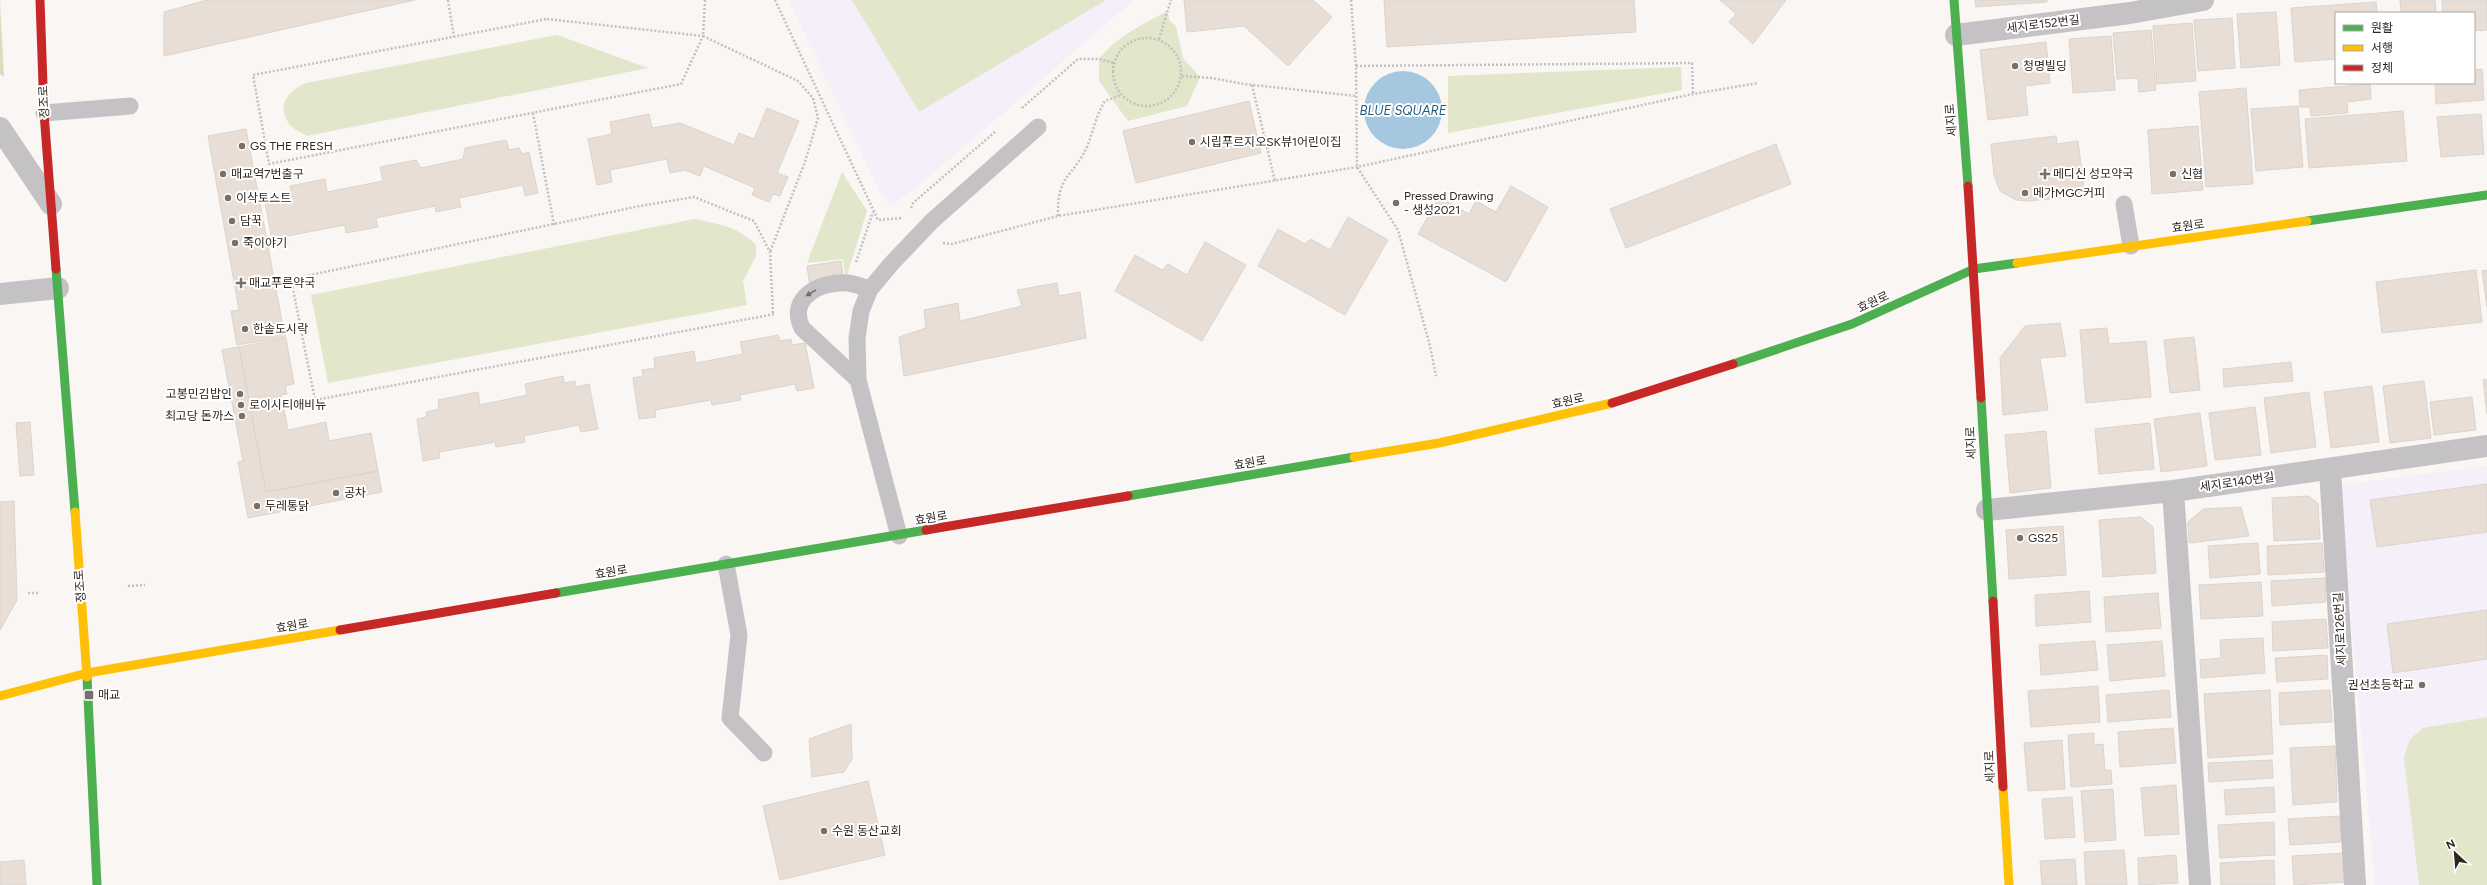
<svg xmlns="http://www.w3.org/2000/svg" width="2487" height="885" viewBox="0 0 2487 885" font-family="Figtree,'Noto Sans KR',sans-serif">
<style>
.education{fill:#f5effa}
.green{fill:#e2e6cb}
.forest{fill:#daddbe}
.water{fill:#a5c8e0}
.building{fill:#e8ded6;stroke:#dad4cf}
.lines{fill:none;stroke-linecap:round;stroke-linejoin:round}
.path{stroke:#c3c0c2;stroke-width:2.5;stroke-dasharray:2 2;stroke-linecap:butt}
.lane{stroke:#c4c2c4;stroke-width:17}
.street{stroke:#c4c2c4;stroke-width:22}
.fast{stroke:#4caf50;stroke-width:9}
.slow{stroke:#ffc107;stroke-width:9}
.jam{stroke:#c62828;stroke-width:9}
.oneway{fill:#726c69}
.poi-dot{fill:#766f6a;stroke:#fff;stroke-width:1.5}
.labels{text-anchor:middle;stroke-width:4;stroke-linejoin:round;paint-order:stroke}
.street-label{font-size:12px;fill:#2f261f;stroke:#fff}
.poi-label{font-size:12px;fill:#2f261f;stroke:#fff;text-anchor:start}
.water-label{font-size:13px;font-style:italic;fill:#1f5b7e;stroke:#fff}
</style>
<rect width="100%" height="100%" fill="#f9f6f4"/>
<!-- education -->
<path class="education" d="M788,0H1134L922,183L890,206L880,192Z
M2487,466V885H2375L2339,485Z"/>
<!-- green -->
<path class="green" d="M852,0H1106L919,112Z
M1167,11L1170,21L1176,26L1183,58L1200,77L1187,106L1128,121L1099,81V59C1117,36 1142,25 1167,11Z
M557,35L648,68L307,136C302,133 295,130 291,126C275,108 287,90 306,83Z
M1681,67L1682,90L1448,133V76Z
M842,172L867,211L846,279L843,259L807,263Z
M694,219C719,224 737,226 756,245V256L743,281L747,305L328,383L311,295Z
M2487,717V885H2419L2404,758L2410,739L2423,728Z"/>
<!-- forest -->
<path class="forest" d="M0,0L4,77L0,74Z"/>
<!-- water -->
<path class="water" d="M1364 110a39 39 0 1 1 78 0a39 39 0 1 1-78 0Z"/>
<!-- building -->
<path class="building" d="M207,0H415L164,56V12Z
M1184,0H1313L1332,17L1288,66L1244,26L1187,32Z
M1384,0H1634L1636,32L1387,47Z
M1720,0H1786L1753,44L1729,22L1736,14Z
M1975,0H2047V2L1976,7Z
M2400,0H2435L2436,13H2401Z
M2442,0H2487V30L2474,31V13H2443Z
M2376,2L2377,13H2336V59L2295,62L2291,8Z
M2276,12L2280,65L2241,68L2237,14Z
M2232,18L2235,68L2198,71L2194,20Z
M2192,23L2196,81L2157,84L2153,26Z
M2151,30L2156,90L2139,92L2138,78L2117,79L2113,33Z
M2111,36L2115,90L2073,93L2069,39Z
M2046,42L2050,83L2025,86L2028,115L1988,120L1980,50Z
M2482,69L2484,100L2436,104L2435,83H2474V70Z
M2370,84L2371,99L2347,102L2348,113L2311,116L2310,107H2300L2299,90Z
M2246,88L2253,184L2206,187L2199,92Z
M1249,101L1261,153L1136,183L1123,131Z
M2298,106L2303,167L2256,171L2251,109Z
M767,108L799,121L777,173L788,177L780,196L773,194L769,202L752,195L755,188L704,166L700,176L685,170L670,173L667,159L610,170L612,182L597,185L588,139L612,134L610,122L649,114L652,128L680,123L734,145L739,133L754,139Z
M2403,111L2407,161L2309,168L2305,119Z
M2481,114L2484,154L2441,157L2437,117Z
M2198,126L2203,190L2152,194L2148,130Z
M246,129L285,337L237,345L231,311L239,310L208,136Z
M2056,136L2057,144L2078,141L2085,196L2027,201L2016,200L2000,191L1994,175L1991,144Z
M506,140L509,150L519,148L522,154L529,152L538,193L525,196L523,185L459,198L461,207L436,212L435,206L376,218L378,227L346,233L345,225L287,236L288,243L273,246L265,202L292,197L290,186L325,179L327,192L383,181L380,167L416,160L421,168L463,159L465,148Z
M1776,144L1791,184L1626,248L1610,209Z
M1511,186L1548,207L1506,282L1418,234L1439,197L1469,214L1476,201L1496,212Z
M1348,217L1388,240L1345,315L1258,266L1278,229L1305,244L1311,239L1330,250Z
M1205,242L1246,265L1202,341L1115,291L1135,255L1162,270L1168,264L1187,275Z
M841,261L844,280L810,286L807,266Z
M2476,270L2482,322L2382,333L2376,282Z
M2487,270V307L2482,271Z
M1057,283L1059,296L1080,292L1086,338L904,376L899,337L926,328L924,310L958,303L960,321L1022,306L1017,290Z
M2060,323L2066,356L2040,358L2048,410L2003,415L2000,358L2025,326Z
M2107,328L2109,344L2146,341L2151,397L2086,403L2080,330Z
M778,335L780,341L791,339L792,345L805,343L814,388L797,391L795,384L740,395L741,400L712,405L711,400L655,410L656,417L639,419L633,378L643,376L642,370L655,368L654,358L694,351L696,363L743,354L740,342Z
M2194,337L2200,390L2170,393L2164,340Z
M286,338L294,384L285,386L287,394L281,395L288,430L326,422L329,441L371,433L378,471L266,492L239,347Z
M239,347L266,492L378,471L382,492L248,518L238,462L243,461L222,350Z
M2291,362L2293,381L2224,387L2223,369Z
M563,376L564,383L575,381L576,387L589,384L598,429L581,432L579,425L524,436L525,442L496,447L495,442L439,452L440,458L423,461L417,419L427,417L426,412L439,409L438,400L478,392L480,405L527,395L525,384Z
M2487,379V414L2483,380Z
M2424,381L2431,438L2390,443L2383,386Z
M2372,386L2379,442L2331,448L2324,392Z
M2309,392L2316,447L2271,453L2264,398Z
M2472,397L2476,430L2434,435L2430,402Z
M2255,407L2261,455L2215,460L2209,413Z
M2200,413L2207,466L2161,472L2154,419Z
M30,422L34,475L20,476L16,423Z
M2150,423L2154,469L2099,474L2095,429Z
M2046,431L2051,488L2010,493L2005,435Z
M2487,484V532L2377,547L2370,500Z
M2308,496L2318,503L2320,539L2274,541L2272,498Z
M14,501L17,600L0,630V502Z
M2241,507L2249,536L2189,543L2188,522L2203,509Z
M2141,517L2153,527L2156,573L2103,577L2099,520Z
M2063,526L2066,575L2009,579L2006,530Z
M2258,543L2260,574L2210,578L2208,546Z
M2322,543L2324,572L2268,575L2267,546Z
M2325,578L2326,602L2272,606L2271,581Z
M2261,582L2263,616L2201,619L2199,585Z
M2089,591L2091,622L2036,626L2035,595Z
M2158,593L2161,628L2106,632L2104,597Z
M2487,610V659L2393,673L2387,624Z
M2326,619L2328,648L2273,651L2272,622Z
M2263,638L2265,673L2201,678L2200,660L2221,658L2220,640Z
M2095,641L2098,670L2041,675L2039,645Z
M2162,641L2165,676L2110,681L2107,645Z
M2327,655L2328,679L2277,682L2275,658Z
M2098,686L2100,722L2031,727L2028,691Z
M2169,690L2171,717L2108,722L2106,695Z
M2270,690L2273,754L2208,758L2204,694Z
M2330,690L2332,722L2280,725L2279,693Z
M851,724L852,759L844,772L812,777L809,739Z
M2173,728L2176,763L2120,767L2118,732Z
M2094,733V745L2103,744L2105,770H2111L2112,784L2071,787L2068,735Z
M2062,740L2065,789L2028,791L2024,743Z
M2335,746L2337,802L2293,805L2290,748Z
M2272,760L2273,778L2209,782L2208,763Z
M868,781L885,855L780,880L763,806Z
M2176,785L2179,834L2145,836L2141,788Z
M2274,787L2275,812L2226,815L2224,790Z
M2113,789L2116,840L2085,842L2081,791Z
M2072,797L2075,837L2045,839L2042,799Z
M2340,816L2341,842L2290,845L2288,819Z
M2274,822L2275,855L2220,858L2218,825Z
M2124,850L2127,885H2086L2084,852Z
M2346,853L2347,882L2294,885L2292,856Z
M2176,855L2178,883L2139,885L2138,858Z
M2075,859L2077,885H2042L2040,861Z
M24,860L26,885H0V862Z
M2274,860L2275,885H2221L2220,863Z"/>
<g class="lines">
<!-- path -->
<path class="path" d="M448,0L454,37
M705,0L703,36L798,81L813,98L818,118L805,162L770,252
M775,0L878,220L902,218
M1351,0L1356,66L1357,167L1398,230L1430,346L1436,376
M547,19L703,36L681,84L269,164L253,75Z
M1113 72a34 34 0 1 1 68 0a34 34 0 1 1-68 0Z
M1159,39L1171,0
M1356,66L1692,63L1693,94
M1182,76L1212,78L1244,84L1356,96
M1252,85L1275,181
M1022,108L1078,59H1099L1114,63
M533,113L554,225
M911,208L913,203L996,131
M1058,216C1057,174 1072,179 1087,147C1093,132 1096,115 1105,101L1121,95
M943,243L952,244L1058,216L1357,167L1693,94L1758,83
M856,262L873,212
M773,313L770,252L754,221L694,197L640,206L291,279L315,400L775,314
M128,586L145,585
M28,593H40"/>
<!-- lane -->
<path class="lane" d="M44,113L130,106
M2124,204L2131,246
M858,380L802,328C787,297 821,281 848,283C855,284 863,287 870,289
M899,536L858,380L857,338L861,311L870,289L892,263L932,221L1038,127
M726,564L739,635L730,718L764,753"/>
<!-- street -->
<path class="street" d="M1956,35L2130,13L2203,0
M0,128L51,204
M0,294L58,288
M2330,469L2355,885
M2173,491L2200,885
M1987,510L2173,491L2487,446"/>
<!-- fast -->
<path class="fast" d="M1954,0L1968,186
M2307,221L2487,195
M56,269L75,512
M1733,364L1852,324L1974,269L2017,263
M1981,398L1993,601
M1128,496L1354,457
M556,593L926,530
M87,677L97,885"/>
<!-- slow -->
<path class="slow" d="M2017,263L2307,221
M1354,457L1439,443L1612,403
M75,512L87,677
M0,696L87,673L340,630
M2003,787L2009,885"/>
<!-- jam -->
<path class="jam" d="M40,0L44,113L56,269
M1968,186L1981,398
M1612,403L1733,364
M926,530L1128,496
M1993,601L2003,787
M340,630L556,593"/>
</g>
<!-- one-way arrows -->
<defs><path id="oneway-solid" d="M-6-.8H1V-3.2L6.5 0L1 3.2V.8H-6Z"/></defs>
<use class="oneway" href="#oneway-solid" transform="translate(811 293) rotate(149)"/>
<!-- markers -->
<g class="poi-dot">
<circle cx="2015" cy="66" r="4"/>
<circle cx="1192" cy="142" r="4"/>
<circle cx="242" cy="146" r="4"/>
<circle cx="223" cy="174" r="4"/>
<path d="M2043 168h4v4h4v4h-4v4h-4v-4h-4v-4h4z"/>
<circle cx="2173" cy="174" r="4"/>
<circle cx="2025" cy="193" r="4"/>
<circle cx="228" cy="198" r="4"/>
<circle cx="1396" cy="203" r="4"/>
<circle cx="232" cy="221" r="4"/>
<circle cx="235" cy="243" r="4"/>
<path d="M239 277h4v4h4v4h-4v4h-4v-4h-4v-4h4z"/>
<circle cx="245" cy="329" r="4"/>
<circle cx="240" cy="394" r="4"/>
<circle cx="241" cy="405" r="4"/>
<circle cx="242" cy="416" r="4"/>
<circle cx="336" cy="493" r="4"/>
<circle cx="257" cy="506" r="4"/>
<circle cx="2020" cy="538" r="4"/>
<circle cx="2422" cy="685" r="4"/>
<rect x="84" y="690" width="10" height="10" rx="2"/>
<circle cx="824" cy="831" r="4"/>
</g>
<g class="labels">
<!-- street labels -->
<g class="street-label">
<text transform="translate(2043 24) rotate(-7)" y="4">세지로152번길</text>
<text transform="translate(44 102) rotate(-93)" y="4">정조로</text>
<text transform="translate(1951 120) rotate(-95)" y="4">세지로</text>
<text transform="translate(2188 226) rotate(-8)" y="4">효원로</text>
<text transform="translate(1873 302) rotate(-25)" y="4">효원로</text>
<text transform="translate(1568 401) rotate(-13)" y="4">효원로</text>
<text transform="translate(1971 443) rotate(-93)" y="4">세지로</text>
<text transform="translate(1250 463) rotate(-10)" y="4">효원로</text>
<text transform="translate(2237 482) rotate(-8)" y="4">세지로140번길</text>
<text transform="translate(931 518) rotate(-10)" y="4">효원로</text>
<text transform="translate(611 572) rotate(-10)" y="4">효원로</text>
<text transform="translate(80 586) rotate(-94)" y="4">정조로</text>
<text transform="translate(292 626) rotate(-10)" y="4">효원로</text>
<text transform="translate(2340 629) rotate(-93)" y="4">세지로126번길</text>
<text transform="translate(1990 767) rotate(-93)" y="4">세지로</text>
</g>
<!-- poi labels -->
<g class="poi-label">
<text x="2023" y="70">청명빌딩</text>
<text x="1200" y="146">시립푸르지오SK뷰1어린이집</text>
<text x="250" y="150">GS THE FRESH</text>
<text x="231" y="178">매교역7번출구</text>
<text x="2053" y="178">메디신 성모약국</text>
<text x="2181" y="178">신협</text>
<text x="2033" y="197">메가MGC커피</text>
<text x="1404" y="200">Pressed Drawing<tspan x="1404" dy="14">- 생성2021</tspan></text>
<text x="236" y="202">이삭토스트</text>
<text x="240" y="225">담꾹</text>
<text x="243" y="247">죽이야기</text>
<text x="249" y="287">매교푸른약국</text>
<text x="253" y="333">한솥도시락</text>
<text x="232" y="398" text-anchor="end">고봉민김밥인</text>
<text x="249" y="409">로이시티애비뉴</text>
<text x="234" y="420" text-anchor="end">최고당 돈까스</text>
<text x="344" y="497">공차</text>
<text x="265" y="510">두레통닭</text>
<text x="2028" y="542">GS25</text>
<text x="2414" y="689" text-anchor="end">권선초등학교</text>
<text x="98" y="699">매교</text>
<text x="832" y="835">수원 동산교회</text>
</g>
<!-- water labels -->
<g class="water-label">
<text x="1403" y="115">BLUE SQUARE</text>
</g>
</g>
<!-- legend -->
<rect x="2335" y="12" width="140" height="72" fill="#ffffff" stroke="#aca8a5"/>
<rect x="2343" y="25" width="20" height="6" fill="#4caf50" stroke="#aca8a5"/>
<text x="2371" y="32" font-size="12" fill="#2f261f">원활</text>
<rect x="2343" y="45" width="20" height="6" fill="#ffc107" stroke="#aca8a5"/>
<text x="2371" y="52" font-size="12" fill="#2f261f">서행</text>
<rect x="2343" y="65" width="20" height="6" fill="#c62828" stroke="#aca8a5"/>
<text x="2371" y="72" font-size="12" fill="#2f261f">정체</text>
<!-- north arrow -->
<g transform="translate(2455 853) rotate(334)" stroke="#ffffff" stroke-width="3" paint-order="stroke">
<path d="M0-3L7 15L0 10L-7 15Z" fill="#2f261f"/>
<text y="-6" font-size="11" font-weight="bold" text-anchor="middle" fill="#2f261f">N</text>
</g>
</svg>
